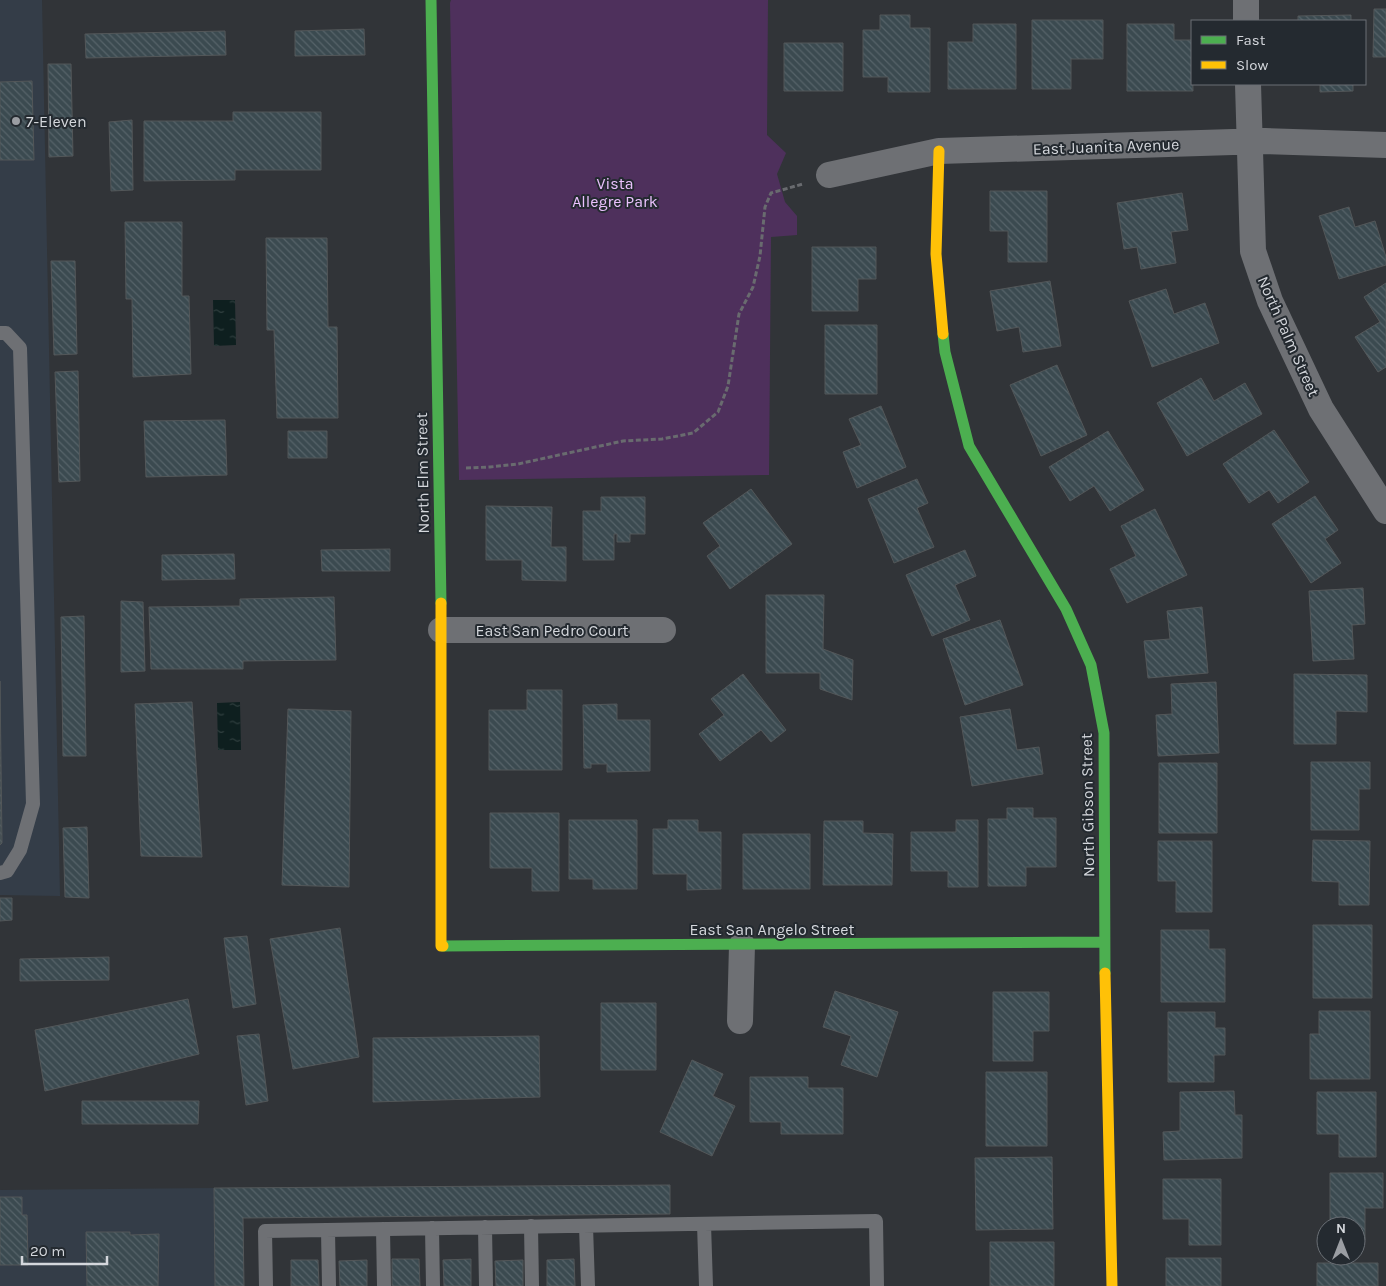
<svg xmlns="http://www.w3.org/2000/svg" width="1386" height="1286" viewBox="0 0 1386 1286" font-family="Karla,sans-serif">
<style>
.built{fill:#343d48}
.green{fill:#4e305c}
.water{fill:url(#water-ripples)}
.building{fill:url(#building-back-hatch);stroke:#535759}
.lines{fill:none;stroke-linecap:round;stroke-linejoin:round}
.path{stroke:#696b6f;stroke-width:3;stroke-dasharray:5 2.5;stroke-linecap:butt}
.lane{stroke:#6e7074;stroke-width:14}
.street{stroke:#6e7074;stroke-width:26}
.fast{stroke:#4caf50;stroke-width:11}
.slow{stroke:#ffc107;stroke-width:11}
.poi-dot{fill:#9b9ea3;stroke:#242a30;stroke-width:2}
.labels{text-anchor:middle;stroke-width:4;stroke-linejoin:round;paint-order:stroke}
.poi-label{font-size:16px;fill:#d4d7dc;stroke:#242a30;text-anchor:start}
.street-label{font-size:16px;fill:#d4d7dc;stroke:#242a30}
.park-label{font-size:16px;fill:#eac1fd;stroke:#242a30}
</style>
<defs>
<pattern id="water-ripples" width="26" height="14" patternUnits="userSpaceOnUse" patternTransform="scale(1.25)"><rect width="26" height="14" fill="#0e1f1f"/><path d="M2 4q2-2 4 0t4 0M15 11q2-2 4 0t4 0" fill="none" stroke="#303f3f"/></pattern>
<pattern id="building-back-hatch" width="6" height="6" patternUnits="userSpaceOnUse" patternTransform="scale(1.25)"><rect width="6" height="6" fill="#3b4a50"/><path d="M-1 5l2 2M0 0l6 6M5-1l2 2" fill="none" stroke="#566369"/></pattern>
</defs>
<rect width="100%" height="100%" fill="#313438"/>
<!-- built -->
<path class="built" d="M0,0H42L60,896L0,895Z
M214,1188L215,1286H0V1190Z"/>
<!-- green -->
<path class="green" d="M451,0H768L767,135L786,153L777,174L785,202L797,216V235L771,237L769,475L459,480L450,3Z"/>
<!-- water -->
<path class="water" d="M213,300H235L236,345L214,346Z
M240,702L241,750H218L217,703Z"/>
<!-- building -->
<path class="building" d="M1374,9H1386V57H1373Z
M880,15H910V28H930V92H888V77H863V30H880Z
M1351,15V21H1298V16Z
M1032,20H1103V59H1071V89H1032Z
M973,24H1016V89H948V42H973Z
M1127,24H1174V40H1192L1193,91H1127Z
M364,29L365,55L295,56V31Z
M225,31L226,55L86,58L85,34Z
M784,43H843V91H784Z
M48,64H71L73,156L49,157Z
M32,81L34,160H0V82Z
M1320,84H1353V91L1320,92Z
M233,112H321V170H235V180L144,181V121H233Z
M132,120L133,190L111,191L109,122Z
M990,191H1047V262H1008V231H990Z
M1182,193L1188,230L1171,232L1176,263L1141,269L1137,247L1124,249L1117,203Z
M1349,207L1355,227L1375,221L1386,257V265L1339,279L1319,216Z
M125,222H182V296H189L191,374L133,377L132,299H126Z
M266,238H327L328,327H337L338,418H277L274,330H267Z
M812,247H876V279H858V311H812Z
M51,261H75L77,354L54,355Z
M1050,281L1061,346L1023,352L1019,327L997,331L990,291Z
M1386,283V367L1378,372L1355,337L1380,322L1364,297Z
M1166,289L1174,314L1205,303L1219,343L1152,367L1129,301Z
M825,325H877V394H825Z
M1057,365L1087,435L1041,456L1010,385Z
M78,371L80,481L59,482L55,372Z
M1201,378L1214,401L1245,383L1262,414L1187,456L1157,403Z
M881,406L906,467L857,488L843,452L861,445L849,419Z
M225,420L227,475L146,477L144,421Z
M1274,430L1309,482L1278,503L1269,490L1249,503L1223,464Z
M288,431H327V458H288Z
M1108,431L1144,490L1110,511L1094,486L1070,501L1049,467Z
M917,479L928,503L917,508L934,547L894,563L868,499Z
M751,489L792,544L730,589L707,556L720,546L703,523Z
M1315,496L1338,530L1325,539L1341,563L1311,583L1272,524Z
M601,497H645V534H630V542H617V534H614V560H583V511H601Z
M486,506L552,507L551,547H566V581L522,580V560H486Z
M1155,509L1187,575L1127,603L1110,569L1136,556L1121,526Z
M390,549V571H322L321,550Z
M965,550L976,576L955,585L970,620L932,636L906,575Z
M234,554L235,579L162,580V555Z
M1363,588L1365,624L1352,625L1354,659L1313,661L1309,591Z
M766,595H824L823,649L853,660L852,700L820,689V673H766Z
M334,597L336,660L243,661V669H151L149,607L240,606V599Z
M121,601L143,602L145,671L121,672Z
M1202,607L1208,673L1148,678L1144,641L1170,639L1167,611Z
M84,616L86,756H63L61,617Z
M1000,620L1023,685L965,705L943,639Z
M743,674L786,730L771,742L761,730L720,761L699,734L724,715L711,699Z
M1294,674L1367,675V712L1336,711V744H1294Z
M0,681L2,843L0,845Z
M1216,682L1219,753L1158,756L1156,715L1172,714L1171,684Z
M527,690H562V770H489V710H527Z
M192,702L202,857L141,856L135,704Z
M617,704V720H650V771L607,772V764H591V768H584L583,705Z
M288,709L351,711L349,887L282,885Z
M1010,709L1017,750L1039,747L1043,774L972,786L960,717Z
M1311,762H1370V789H1359V830H1311Z
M1159,763H1217V833H1159Z
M1007,808H1033V818H1056V867H1026V886H988V819H1007Z
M490,813H559V891H532V868H490Z
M569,820H637V889H593V879H569Z
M668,820H698V832H721V889L687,890V874H653V829H668Z
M956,820H978V887H948V871H911V832H956Z
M824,821H863V833L893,834L892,885H823Z
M87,827L89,898L65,897L63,828Z
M743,834H810V889H743Z
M1313,840L1370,841L1369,905H1339V882L1312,881Z
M1158,841H1212V912H1176V881H1158Z
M0,898H12V920L0,921Z
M1313,925H1372V998H1313Z
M340,928L359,1057L293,1069L270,939Z
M1161,930H1209V949H1225V1002H1161Z
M247,936L256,1004L233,1008L224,938Z
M109,957V980L20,981V959Z
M835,991L898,1012L877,1077L841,1065L851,1036L823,1027Z
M993,992H1049V1031H1033V1061H993Z
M188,999L199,1054L45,1091L35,1030Z
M601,1003H656V1070H601Z
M1319,1011H1370V1079H1310V1034H1319Z
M1168,1012H1215V1028H1225V1055H1214V1082H1168Z
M259,1034L268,1101L246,1105L237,1036Z
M539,1036L540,1097L373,1102V1038Z
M692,1060L723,1074L713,1096L735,1106L712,1156L660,1132Z
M986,1072H1047V1146H986Z
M750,1077H808V1088H843V1134H781V1122H750Z
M1234,1091L1235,1115H1242V1158L1164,1160L1163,1132L1180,1131V1092Z
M1317,1092H1376V1157H1339V1134H1317Z
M82,1101H199L198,1124H82Z
M1052,1157L1053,1229L976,1230L975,1158Z
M1330,1173H1383V1208H1365V1240H1356V1226H1330Z
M1163,1179H1221V1245H1189V1219H1163Z
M670,1185V1214L243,1218L244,1286H215L214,1188Z
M0,1197H22V1215H27L28,1265H0Z
M86,1232H130V1235L159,1234L158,1286H87Z
M990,1242H1054V1286H990Z
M1166,1258H1221V1286H1166Z
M392,1259H419L420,1286H392Z
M471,1259V1286H444L443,1260Z
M574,1259L575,1286H547V1260Z
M291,1260H318L319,1286H291Z
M367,1260V1286H340L339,1261Z
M523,1260V1286H496L495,1261Z
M1317,1263H1378V1286H1317Z"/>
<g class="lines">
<!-- path -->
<path class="path" d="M466,468L490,467L518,464L623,441L662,439L693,433L718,412L728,386L739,314L753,287L760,256L765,207L771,193L803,184"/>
<!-- lane -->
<path class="lane" d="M0,333H6L20,348L33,804L20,850L7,871L0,873
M704,1224L706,1286
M531,1226L532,1286
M586,1226L588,1286
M485,1227L486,1286
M432,1228L433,1286
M383,1229L384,1286
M328,1230L329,1286
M266,1286L265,1231L876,1221L877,1286"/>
<!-- street -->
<path class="street" d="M1246,0V21
M1248,84L1253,251L1270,301L1321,409L1386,511
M829,175L939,151L1265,141L1386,145
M441,630H663
M740,1021L742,945"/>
<!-- fast -->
<path class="fast" d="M431,0L441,603
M943,334L945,352L969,446L1066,609L1091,665L1104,733L1105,973
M443,946L1104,942"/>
<!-- slow -->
<path class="slow" d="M939,151L936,254L943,334
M441,603V946H443
M1105,973L1112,1286"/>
</g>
<!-- markers -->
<circle class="poi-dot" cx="16" cy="121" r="5"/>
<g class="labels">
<!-- poi labels -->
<g class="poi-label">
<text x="26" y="127">7-Eleven</text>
</g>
<!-- street labels -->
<g class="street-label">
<text transform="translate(1106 146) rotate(-2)" y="6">East Juanita Avenue</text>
<text transform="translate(1289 336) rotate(66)" y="6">North Palm Street</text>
<text transform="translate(422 473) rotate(-91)" y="6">North Elm Street</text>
<text x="552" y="636">East San Pedro Court</text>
<text transform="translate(1087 805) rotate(-91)" y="6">North Gibson Street</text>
<text x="772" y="935">East San Angelo Street</text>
</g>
<!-- park labels -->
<g class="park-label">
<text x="615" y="189">Vista<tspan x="615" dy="18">Allegre Park</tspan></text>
</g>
</g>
<!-- legend -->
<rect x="1191" y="20" width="175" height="65" fill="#242a30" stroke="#6a6f75"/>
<rect x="1201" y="36" width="25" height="8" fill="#4caf50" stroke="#6a6f75"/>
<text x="1236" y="45" font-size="15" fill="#d4d7dc">Fast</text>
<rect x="1201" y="61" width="25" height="8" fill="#ffc107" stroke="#6a6f75"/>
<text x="1236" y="70" font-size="15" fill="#d4d7dc">Slow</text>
<!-- north arrow -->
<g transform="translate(1341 1241)"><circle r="24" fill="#242a30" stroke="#6a6f75"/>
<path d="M0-4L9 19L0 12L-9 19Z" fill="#9b9ea3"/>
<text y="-8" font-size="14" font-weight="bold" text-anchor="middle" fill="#d4d7dc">N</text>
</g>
<!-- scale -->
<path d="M22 1256v8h85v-8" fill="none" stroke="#d4d7dc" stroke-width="2.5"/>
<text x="30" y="1256" font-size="15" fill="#d4d7dc" stroke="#242a30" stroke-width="4" paint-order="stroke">20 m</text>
</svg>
